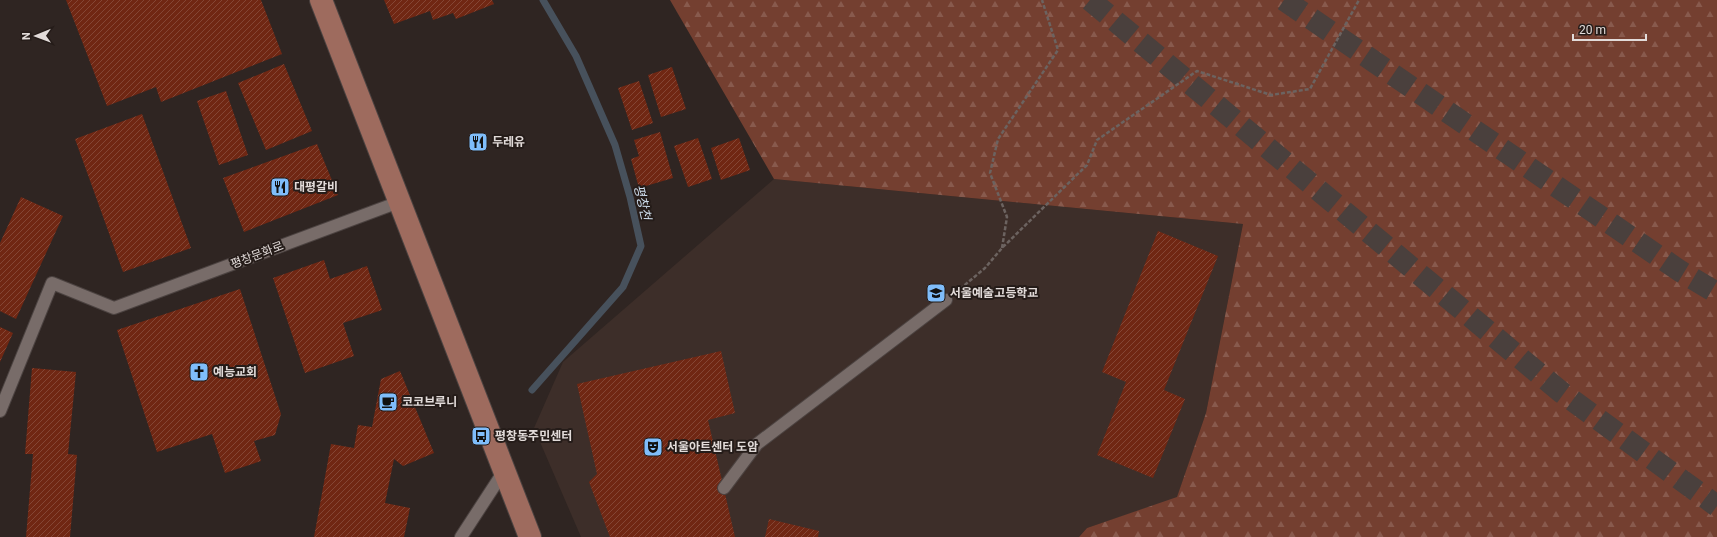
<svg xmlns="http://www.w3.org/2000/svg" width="1717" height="537" viewBox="0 0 1717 537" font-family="Roboto,'Noto Sans KR',sans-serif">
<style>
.built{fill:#3d2e29}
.forest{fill:url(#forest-firs)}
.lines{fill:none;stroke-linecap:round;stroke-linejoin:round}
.stream{stroke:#47515c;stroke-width:7}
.building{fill:url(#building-hatch)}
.trunk-tunnel{stroke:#4a403d;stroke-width:22;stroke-dasharray:22 11;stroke-linecap:butt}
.service-casing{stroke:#4c4341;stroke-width:14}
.primary-casing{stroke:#4c4341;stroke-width:24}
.path{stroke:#6c6360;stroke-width:2.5;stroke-dasharray:4 2;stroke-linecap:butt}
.service{stroke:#786c69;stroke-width:12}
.primary{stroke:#9e6b5e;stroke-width:22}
.labels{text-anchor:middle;stroke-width:4;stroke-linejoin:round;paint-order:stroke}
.poi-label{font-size:12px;font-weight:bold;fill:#e2dbd9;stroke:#251c19;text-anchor:start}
.street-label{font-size:12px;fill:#e2dbd9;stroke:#251c19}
.water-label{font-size:13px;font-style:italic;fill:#cfdeee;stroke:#251c19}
</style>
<defs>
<pattern id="forest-firs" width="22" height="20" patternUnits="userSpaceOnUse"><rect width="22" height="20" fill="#743f30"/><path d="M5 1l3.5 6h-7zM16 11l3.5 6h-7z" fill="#885a4d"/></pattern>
<pattern id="building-hatch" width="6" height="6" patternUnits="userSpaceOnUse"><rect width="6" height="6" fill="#702713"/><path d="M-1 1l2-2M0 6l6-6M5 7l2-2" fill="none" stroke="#844635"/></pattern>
</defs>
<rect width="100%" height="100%" fill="#2f2522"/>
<!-- built -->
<path class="built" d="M774,179L1243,224L1206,413L1177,498L1087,528L1079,537H581L534,428L563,362Z"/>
<!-- forest -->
<path class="forest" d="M670,0H1717V537H1079L1087,528L1177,497L1206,413L1243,224L774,179Z"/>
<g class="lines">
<!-- stream -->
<path class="stream" d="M532,390L623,287L641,246L630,197L615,145L576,56L543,0"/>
</g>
<!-- building -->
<path class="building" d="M66,0H261L282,54L161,102L156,87L107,106Z
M384,0H492L494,4L456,19L453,13L433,20L430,11L394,24Z
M284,64L312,131L266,150L238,83Z
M672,67L686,109L661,117L648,75Z
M639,81L653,123L632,130L618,88Z
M226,91L248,155L219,165L197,101Z
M142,114L191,248L123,272L75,139Z
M660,132L673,178L639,188L631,159L639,156L634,140Z
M698,138L712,179L688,187L674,146Z
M739,138L750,170L721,180L711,148Z
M317,144L338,195L244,232L223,178Z
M21,197L63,216L16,319L0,311V243Z
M1158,231L1218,256L1164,390L1185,399L1153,478L1097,455L1126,382L1102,372Z
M324,260L330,279L367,266L382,310L343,323L354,356L305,373L273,278Z
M240,289L281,414L275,435L254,441L261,461L225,473L212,434L157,452L117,330Z
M0,327L13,333L0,362Z
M721,351L735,413L708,420L735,537H610L589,482L597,474L577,384Z
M32,368L76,372L68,454L77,455L70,537H26L33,454H25Z
M400,371L434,453L403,466L394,459L385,503L410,508L404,537H314L331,444L354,448L358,425L372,427L381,379Z
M769,519L819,531L818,537H765Z"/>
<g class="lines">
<!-- trunk-tunnel -->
<path class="trunk-tunnel" d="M1090,0L1561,392L1717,506
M1284,0L1680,271L1717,293"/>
<defs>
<path id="service" d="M0,411L52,283L114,308L399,202
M724,488L757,444L946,300
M461,537L504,471"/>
<path id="primary" d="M321,0L530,537"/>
</defs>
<!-- service casing -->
<use href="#service" class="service-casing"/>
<!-- primary casing -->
<use href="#primary" class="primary-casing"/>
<!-- path -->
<path class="path" d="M1002,248L1007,217L990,173L998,139L1058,50L1042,0
M960,289L985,268L1002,248L1087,165L1097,140L1197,71L1271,95L1310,89L1359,0"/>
<!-- service -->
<use href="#service" class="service"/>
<!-- primary -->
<use href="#primary" class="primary"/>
</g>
<!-- icons -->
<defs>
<symbol id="restaurant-square" viewBox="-11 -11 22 22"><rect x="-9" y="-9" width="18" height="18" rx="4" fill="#7fbdfa" stroke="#251c19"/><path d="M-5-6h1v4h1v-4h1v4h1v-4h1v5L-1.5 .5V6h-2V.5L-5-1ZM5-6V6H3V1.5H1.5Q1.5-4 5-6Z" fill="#111"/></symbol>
<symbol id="school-square" viewBox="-11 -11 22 22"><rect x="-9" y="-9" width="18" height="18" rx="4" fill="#7fbdfa" stroke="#251c19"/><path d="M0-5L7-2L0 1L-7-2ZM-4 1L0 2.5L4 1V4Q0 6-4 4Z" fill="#111"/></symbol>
<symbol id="church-square" viewBox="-11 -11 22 22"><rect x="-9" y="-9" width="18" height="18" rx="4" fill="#7fbdfa" stroke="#251c19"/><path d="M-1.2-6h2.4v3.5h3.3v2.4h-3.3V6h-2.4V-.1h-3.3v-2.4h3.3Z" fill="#111"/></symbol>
<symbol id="cafe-square" viewBox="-11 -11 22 22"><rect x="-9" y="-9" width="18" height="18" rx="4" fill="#7fbdfa" stroke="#251c19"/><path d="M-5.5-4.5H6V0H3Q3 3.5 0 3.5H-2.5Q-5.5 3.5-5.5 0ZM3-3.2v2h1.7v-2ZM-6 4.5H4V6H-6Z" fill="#111"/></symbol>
<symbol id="bus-square" viewBox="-11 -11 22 22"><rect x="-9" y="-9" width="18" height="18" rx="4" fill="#7fbdfa" stroke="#251c19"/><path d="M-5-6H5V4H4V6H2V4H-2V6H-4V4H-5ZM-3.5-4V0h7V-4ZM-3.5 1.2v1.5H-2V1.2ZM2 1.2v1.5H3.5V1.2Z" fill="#111"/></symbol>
<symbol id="theatre-square" viewBox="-11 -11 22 22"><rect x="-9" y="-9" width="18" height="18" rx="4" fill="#7fbdfa" stroke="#251c19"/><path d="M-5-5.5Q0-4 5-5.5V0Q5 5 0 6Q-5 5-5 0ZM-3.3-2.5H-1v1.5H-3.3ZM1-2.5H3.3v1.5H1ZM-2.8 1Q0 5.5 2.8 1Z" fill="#111"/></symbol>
</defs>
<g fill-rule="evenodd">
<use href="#restaurant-square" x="467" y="131" width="22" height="22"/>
<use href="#restaurant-square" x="269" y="176" width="22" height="22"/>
<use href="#school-square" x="925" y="282" width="22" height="22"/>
<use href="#church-square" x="188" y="361" width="22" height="22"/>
<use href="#cafe-square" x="377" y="391" width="22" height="22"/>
<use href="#bus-square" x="470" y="425" width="22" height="22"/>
<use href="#theatre-square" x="642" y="436" width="22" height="22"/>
</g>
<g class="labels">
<!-- poi labels -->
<g class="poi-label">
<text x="492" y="146">두레유</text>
<text x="294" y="191">대평갈비</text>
<text x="950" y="297">서울예술고등학교</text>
<text x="213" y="376">예능교회</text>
<text x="402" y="406">코코브루니</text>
<text x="495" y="440">평창동주민센터</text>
<text x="667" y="451">서울아트센터 도암</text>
</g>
<!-- street labels -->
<g class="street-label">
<text transform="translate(257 255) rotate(-21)" y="4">평창문화로</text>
</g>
<!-- water labels -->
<g class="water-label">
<text transform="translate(643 202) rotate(77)" y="5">평창천</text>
</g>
</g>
<!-- north arrow -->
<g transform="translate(36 36) rotate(269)" stroke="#251c19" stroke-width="3" paint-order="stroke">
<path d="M0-3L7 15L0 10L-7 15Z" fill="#e2dbd9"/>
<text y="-6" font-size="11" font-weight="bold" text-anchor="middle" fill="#e2dbd9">N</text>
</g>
<!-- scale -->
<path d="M1573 34v6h73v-6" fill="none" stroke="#e2dbd9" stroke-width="2"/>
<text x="1579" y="34" font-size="12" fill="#e2dbd9" stroke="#251c19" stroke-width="3" paint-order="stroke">20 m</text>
</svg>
